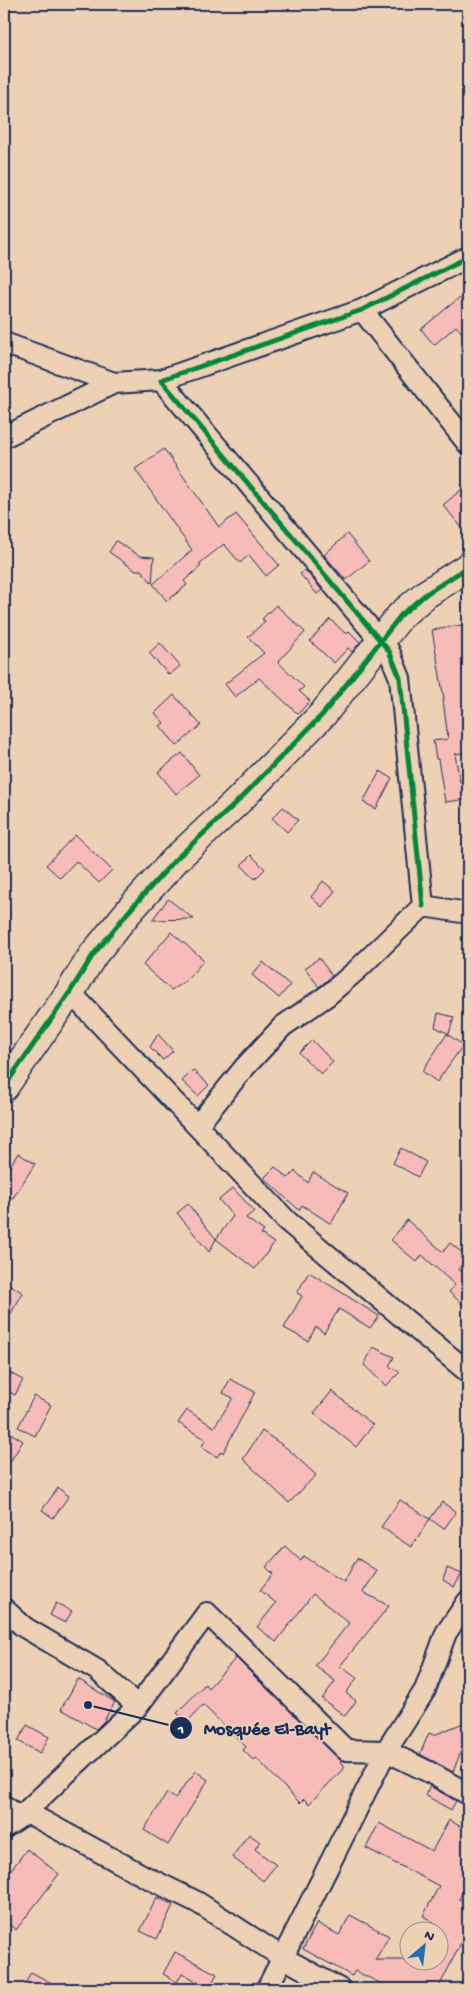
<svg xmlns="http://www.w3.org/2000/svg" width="472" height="1993" viewBox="0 0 472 1993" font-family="'Gochi Hand',sans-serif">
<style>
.building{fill:#f7bbb8;stroke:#1b2f5e}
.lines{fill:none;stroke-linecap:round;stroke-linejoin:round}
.street-casing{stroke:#1b2f5e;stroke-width:24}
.secondary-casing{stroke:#1b2f5e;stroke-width:31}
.street{stroke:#edd1b4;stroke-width:20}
.secondary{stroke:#edd1b4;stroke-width:28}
.cycleway-casing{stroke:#edd1b4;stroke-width:8}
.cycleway{stroke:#00873e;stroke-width:5}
.leader{fill:none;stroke:#1b2f5e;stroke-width:2}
.callout-dot{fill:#1b2f5e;stroke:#edd1b4;stroke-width:2}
.mark-label{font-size:15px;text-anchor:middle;font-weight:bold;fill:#fff}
.callout-label{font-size:18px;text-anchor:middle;font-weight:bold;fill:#1b2f5e;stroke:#edd1b4;stroke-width:4;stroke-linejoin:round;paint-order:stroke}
</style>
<rect width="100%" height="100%" fill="#edd1b4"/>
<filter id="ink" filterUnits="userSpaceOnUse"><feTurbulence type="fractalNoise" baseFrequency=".02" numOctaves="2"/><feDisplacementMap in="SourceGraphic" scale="10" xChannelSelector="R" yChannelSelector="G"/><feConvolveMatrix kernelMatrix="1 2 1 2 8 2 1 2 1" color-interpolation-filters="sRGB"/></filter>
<g filter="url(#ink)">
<!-- building -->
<path class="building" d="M459,298L468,309V340L456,326L434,345L421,329Z
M164,449L219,527L236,514L279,565L266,576L249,555L240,563L224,544L199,564L201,566L184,581L187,585L167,601L153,584L192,550L135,469Z
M468,484V535L443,505Z
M347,534L369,561L346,580L324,555Z
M116,541L140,556L154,557L152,583L141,570H135L109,552Z
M305,570L322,590L317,594L300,574Z
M276,605L305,632L278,662L304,687L299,691L310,701L298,714L259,678L235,697L225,684L264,653L248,637L265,621L262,619Z
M330,619L346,634L349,631L360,642L352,652L348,648L334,663L310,641Z
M468,624V648L463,649L468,684V752L455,754L460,782L468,781V799L445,802L438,759H436L433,741L448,739L443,700L444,699L432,630Z
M160,643L180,666L169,675L149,653Z
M174,695L201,725L177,746L160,726L164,723L155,713Z
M182,753L199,775L176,794L158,772Z
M380,771L392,778L376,809L363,802Z
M283,807L298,820L287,832L272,818Z
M75,835L112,870L99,883L76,861L60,878L46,865Z
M251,855L265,869L255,879L241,865Z
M323,881L335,891L322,907L311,897Z
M168,899L194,919L152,920Z
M171,932L204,960L187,980L171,990L143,965Z
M319,958L332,976L319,987L305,968Z
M263,962L290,985L279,998L252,975Z
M438,1013L454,1017L449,1034L435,1027Z
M158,1034L173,1051L163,1060L150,1047Z
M447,1034L463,1045L437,1082L422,1071Z
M312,1040L333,1062L321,1074L299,1053Z
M193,1070L209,1085L198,1096L182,1081Z
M401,1148L426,1162L418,1177L393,1163Z
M18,1153L35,1164L13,1198L4,1192V1176Z
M275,1167L288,1178L295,1171L308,1183L313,1172L348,1193L331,1224L302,1205L299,1210L264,1178Z
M233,1188L254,1211L246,1218L264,1231L261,1234L274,1243L255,1269L216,1239L233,1216L219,1200Z
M188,1204L216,1239L209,1252L177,1213Z
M407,1220L443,1252L450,1243L468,1257L458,1269L464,1274L468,1270V1309L449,1292L455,1285L422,1255L417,1262L391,1240Z
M309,1272L379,1316L370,1328L339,1309L324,1333L316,1327L308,1341L284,1328L302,1296L297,1293Z
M9,1284L23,1293L4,1325V1293Z
M373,1347L394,1357L389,1366L400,1372L386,1386L364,1365Z
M10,1373L23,1380L15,1395L4,1389Z
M230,1379L255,1392L223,1453L221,1451L217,1457L201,1447L206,1440L178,1423L187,1410L214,1427L233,1398L223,1393Z
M332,1391L373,1425L356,1447L314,1413Z
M34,1396L51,1405L35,1436L18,1427Z
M4,1429L23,1441L4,1472Z
M262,1431L288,1449L316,1475L289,1503L243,1459Z
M58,1488L69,1496L53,1518L42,1510Z
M400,1500L430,1519L411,1547L381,1527Z
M442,1502L456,1512L444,1529L430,1519Z
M285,1546L301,1561L304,1556L344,1582L357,1558L377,1571L363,1592L389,1606L340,1666L357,1678L346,1693L356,1701L345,1716L322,1699L335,1681L315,1666L349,1623L313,1594L276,1642L257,1627L276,1603L260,1590L273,1574L266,1567Z
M447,1568L462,1574L454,1587L443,1580Z
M56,1603L72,1611L65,1623L50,1615Z
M236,1658L338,1758L342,1760L340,1762L345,1767L309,1804L304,1799L300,1803L256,1758L254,1761L243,1750L246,1747L203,1705L187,1722L177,1713L205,1684L208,1688Z
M78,1679L115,1702L103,1722L96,1729L61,1709Z
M468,1721V1748L463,1746L453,1772L420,1754L429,1733L434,1735Z
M27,1725L49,1737L40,1753L18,1741Z
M196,1771L208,1780L168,1845L144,1830L167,1793L175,1798Z
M430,1786L456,1801L451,1810L425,1795Z
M449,1820L468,1831V1881L459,1899L468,1904V1929L438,1989H392L355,1971L352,1976L303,1949L317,1923L339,1935L350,1915L389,1936L375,1960H440V1930H434L437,1924L423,1916L439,1886L366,1848L379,1823L432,1851Z
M249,1834L260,1842L255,1849L276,1865L263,1881L232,1857Z
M27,1849L59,1874L16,1930L4,1920V1879Z
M157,1897L173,1905L157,1939L140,1931Z
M175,1952L217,1974L209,1988L182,1973L177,1982L163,1974Z
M31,1972L63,1989H22Z"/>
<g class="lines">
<defs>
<path id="street" d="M362,310L468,444
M4,343L114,383L161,380
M4,437L114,383
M423,906L400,678L389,651L161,380L362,310L468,257
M423,906L468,913
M70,992L287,1221L468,1372
M197,1126L244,1068L283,1026L328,995L357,970L423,906
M4,1609L24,1627L97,1670L138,1706L207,1613L346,1750L386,1751L429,1772L468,1794
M4,1806L20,1817L30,1814L144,1876L197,1902L282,1957L340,1989
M4,1828L20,1817L138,1706
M267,1989L386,1751L425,1690L446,1633L468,1601"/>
<path id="secondary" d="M4,1087L70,992L93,955L129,911L175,860L236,803L323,714L401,615L426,594L468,567"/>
</defs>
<!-- street casing -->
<use href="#street" class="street-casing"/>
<!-- secondary casing -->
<use href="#secondary" class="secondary-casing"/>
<!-- street -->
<use href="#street" class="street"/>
<!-- secondary -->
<use href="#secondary" class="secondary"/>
<defs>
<path id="cycleway" d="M423,906L400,678L389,651L161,380L362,310L468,257
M4,1087L70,992L93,955L129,911L175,860L236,803L323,714L401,615L426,594L468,567"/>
</defs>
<!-- cycleway casing -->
<use href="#cycleway" class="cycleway-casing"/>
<!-- cycleway -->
<use href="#cycleway" class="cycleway"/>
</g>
</g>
<!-- callouts -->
<path class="leader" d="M88 1705L181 1728"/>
<g class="callout-dot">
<circle cx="88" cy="1705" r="5"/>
<circle cx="181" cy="1728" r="12"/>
</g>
<g class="mark-label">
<text x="181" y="1733">1</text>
</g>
<g class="callout-label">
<text x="267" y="1734">Mosquée El-Bayt</text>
</g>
<!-- margin -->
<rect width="472" height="1993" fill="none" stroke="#edd1b4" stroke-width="20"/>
<rect x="10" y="10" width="452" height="1973" fill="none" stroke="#1b2f5e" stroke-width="2" filter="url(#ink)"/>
<!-- north arrow -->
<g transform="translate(424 1946) rotate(28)"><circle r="24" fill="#edd1b4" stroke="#999092"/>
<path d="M0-4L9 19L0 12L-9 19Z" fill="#1f6fb2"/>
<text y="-8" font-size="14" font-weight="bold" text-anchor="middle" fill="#1b2f5e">N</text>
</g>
</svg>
